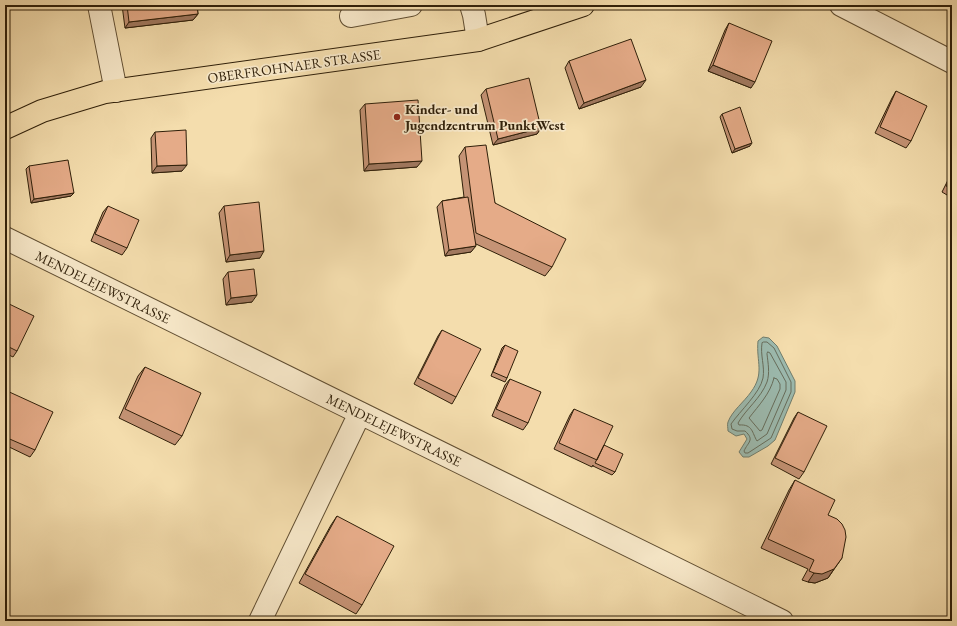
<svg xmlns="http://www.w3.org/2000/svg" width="957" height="626" viewBox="0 0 957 626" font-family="'EB Garamond',serif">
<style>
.water{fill:#9cbbb0;stroke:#707d6d}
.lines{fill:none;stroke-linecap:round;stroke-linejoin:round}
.shore{stroke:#666d5c;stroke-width:1}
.minor-casing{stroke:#604e32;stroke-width:24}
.major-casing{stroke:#2f1f09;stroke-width:24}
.minor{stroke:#f8e9ca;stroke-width:22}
.major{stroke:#f4ddad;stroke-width:22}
.wall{fill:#c59375;stroke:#2f1f09}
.shaded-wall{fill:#a0785f;stroke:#2f1f09}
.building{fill:#e5ab88;stroke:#2f1f09}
.poi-dot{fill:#8f2418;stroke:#f8e9ca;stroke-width:1.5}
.labels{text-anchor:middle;stroke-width:3.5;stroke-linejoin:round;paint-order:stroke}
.street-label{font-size:14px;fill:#2f1f09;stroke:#f8e9ca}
.poi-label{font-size:14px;font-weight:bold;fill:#2f1f09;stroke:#f8e9ca;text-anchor:start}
</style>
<rect width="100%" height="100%" fill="#f4ddad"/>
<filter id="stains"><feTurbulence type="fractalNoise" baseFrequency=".005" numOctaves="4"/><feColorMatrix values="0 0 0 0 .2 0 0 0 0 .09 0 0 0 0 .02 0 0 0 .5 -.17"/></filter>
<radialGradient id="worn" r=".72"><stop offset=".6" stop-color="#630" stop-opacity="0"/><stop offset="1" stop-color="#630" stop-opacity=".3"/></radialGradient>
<!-- water -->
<path class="water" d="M763,337L769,338L777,346L795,381V392L775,440L768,446L749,457H743L739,452L747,439L744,434L736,436L728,431C728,428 727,425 728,422C732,411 744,402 751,392C765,373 756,362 758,341Z"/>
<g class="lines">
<!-- shore -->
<path class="shore" d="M764,342H767L774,348L791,382V392L771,438L748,453H745L744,451C748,442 755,440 745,431H737L732,429L731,424C740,411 760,393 763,378C765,366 760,355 762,343Z
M768,352L770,353L786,382V390L767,434L757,441C752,433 753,424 739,425L738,423C746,409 761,398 767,382C770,373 768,363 767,354Z
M774,378L777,379L780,384V389L762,430L760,431L749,418C759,405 770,394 774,378Z"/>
<defs>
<path id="minor" d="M99,5L116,91
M471,5L474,15L478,40
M841,5L952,62
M351,16L411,5
M5,238L782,621
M260,621L360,413"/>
<path id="major" d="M5,128L42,111L105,92L478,40L583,5"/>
</defs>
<!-- minor casing -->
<use href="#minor" class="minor-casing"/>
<!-- major casing -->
<use href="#major" class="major-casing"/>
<!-- minor -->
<use href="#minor" class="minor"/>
<!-- major -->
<use href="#major" class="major"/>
</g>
<!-- wall -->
<path class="wall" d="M122,5H197L198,14L193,20L125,28Z
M729,23L751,88L708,71L725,30Z
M569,61L641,87L579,109L565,68Z
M486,89L541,128L537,134L493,145L481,95Z
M896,91L911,141L906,148L875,133L892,98Z
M365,104L417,167L364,171L360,110Z
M722,114L750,146L732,153L720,117Z
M155,132L182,171L152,173L151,138Z
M465,147L495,203L552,267L545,276L476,244L471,252L445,256L437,207L442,201L464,197L459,156Z
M29,166L74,193L71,196L31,203L26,169Z
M952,172V198L942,192Z
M108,206L127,248L122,255L91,241L103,212Z
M224,206L260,258L226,262L219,213Z
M228,272L252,302L226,305L223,279Z
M5,302L17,351L13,357L5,353Z
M442,330L456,397L452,404L414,384L438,336Z
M505,345L507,378L505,382L491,376L502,348Z
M145,367L182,436L175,445L119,418L138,376Z
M510,379L528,423L523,430L492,416L505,385Z
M5,390L35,450L30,457L5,445Z
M574,409L604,445L615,472L612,475L593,466V465L592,467L554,449L570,415Z
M798,412L804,472L799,479L771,464L794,418Z
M795,480L828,515L842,558L828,578L815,583L808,582L802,580L808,569L761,548L789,490Z
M337,516L362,605L356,614L299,583L331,525Z"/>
<!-- shaded-wall -->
<path class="shaded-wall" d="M198,14L193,20L125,28L129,22Z
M713,65L755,82L751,88L708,71Z
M646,80L641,87L579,109L584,103Z
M541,128L537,134L493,145L498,139Z
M752,143L750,146L732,153L735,149Z
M422,161L417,167L364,171L369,164Z
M187,165L182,171L152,173L157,166Z
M74,193L71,196L31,203L34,199Z
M476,246L471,252L445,256L449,250Z
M264,251L260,258L226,262L230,255Z
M257,295L252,302L226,305L231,298Z
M834,569L828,578L815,583L808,582L814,573Z"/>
<!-- building -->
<path class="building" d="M127,5H197L198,14L129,22Z
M729,23L772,41L755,82L713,65Z
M631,39L646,80L584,103L569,61Z
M529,78L541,128L498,139L486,89Z
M896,91L927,106L911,141L880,127Z
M418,100L422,161L369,164L365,104Z
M740,107L752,143L735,149L722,114Z
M186,130L187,165L157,166L155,132Z
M486,145L495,203L566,239L552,267L476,233L465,147Z
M68,160L74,193L34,199L29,166Z
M952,175V189L946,186Z
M468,197L476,246L449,250L442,201Z
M259,202L264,251L230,255L224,206Z
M108,206L139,220L127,248L95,234Z
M254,269L257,295L231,298L228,272Z
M5,302L34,316L17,351L5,345Z
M442,330L481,349L456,397L418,378Z
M505,345L518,351L507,378L493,372Z
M145,367L201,393L182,436L125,409Z
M510,379L541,392L528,423L496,409Z
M5,390L53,412L35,450L5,437Z
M574,409L613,426L597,460L559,443Z
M798,412L827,426L804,472L775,458Z
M604,445L623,454L615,472L595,463Z
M795,480L835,500L828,515L837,519L842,524L845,530L846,537L842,558L834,569L822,574L814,573L809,571L814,560L768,539Z
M337,516L394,546L362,605L305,574Z"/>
<!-- markers -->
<circle class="poi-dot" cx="397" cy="117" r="4"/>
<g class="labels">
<!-- street labels -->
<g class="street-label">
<text transform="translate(294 66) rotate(-8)" y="5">OBERFROHNAER STRASSE</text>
<text transform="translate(103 287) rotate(26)" y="5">MENDELEJEWSTRASSE</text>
<text transform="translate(394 430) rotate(26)" y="5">MENDELEJEWSTRASSE</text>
</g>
<!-- poi labels -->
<g class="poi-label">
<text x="405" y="114">Kinder- und<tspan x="405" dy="16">Jugendzentrum PunktWest</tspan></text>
</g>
</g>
<!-- margin -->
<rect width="957" height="626" fill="none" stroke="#f4ddad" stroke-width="20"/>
<rect x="6" y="6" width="945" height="614" fill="none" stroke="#2f1f09" stroke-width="2"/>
<rect x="10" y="10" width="937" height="606" fill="none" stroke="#2f1f09"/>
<rect width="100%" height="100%" filter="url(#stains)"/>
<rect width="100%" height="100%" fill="url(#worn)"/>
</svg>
